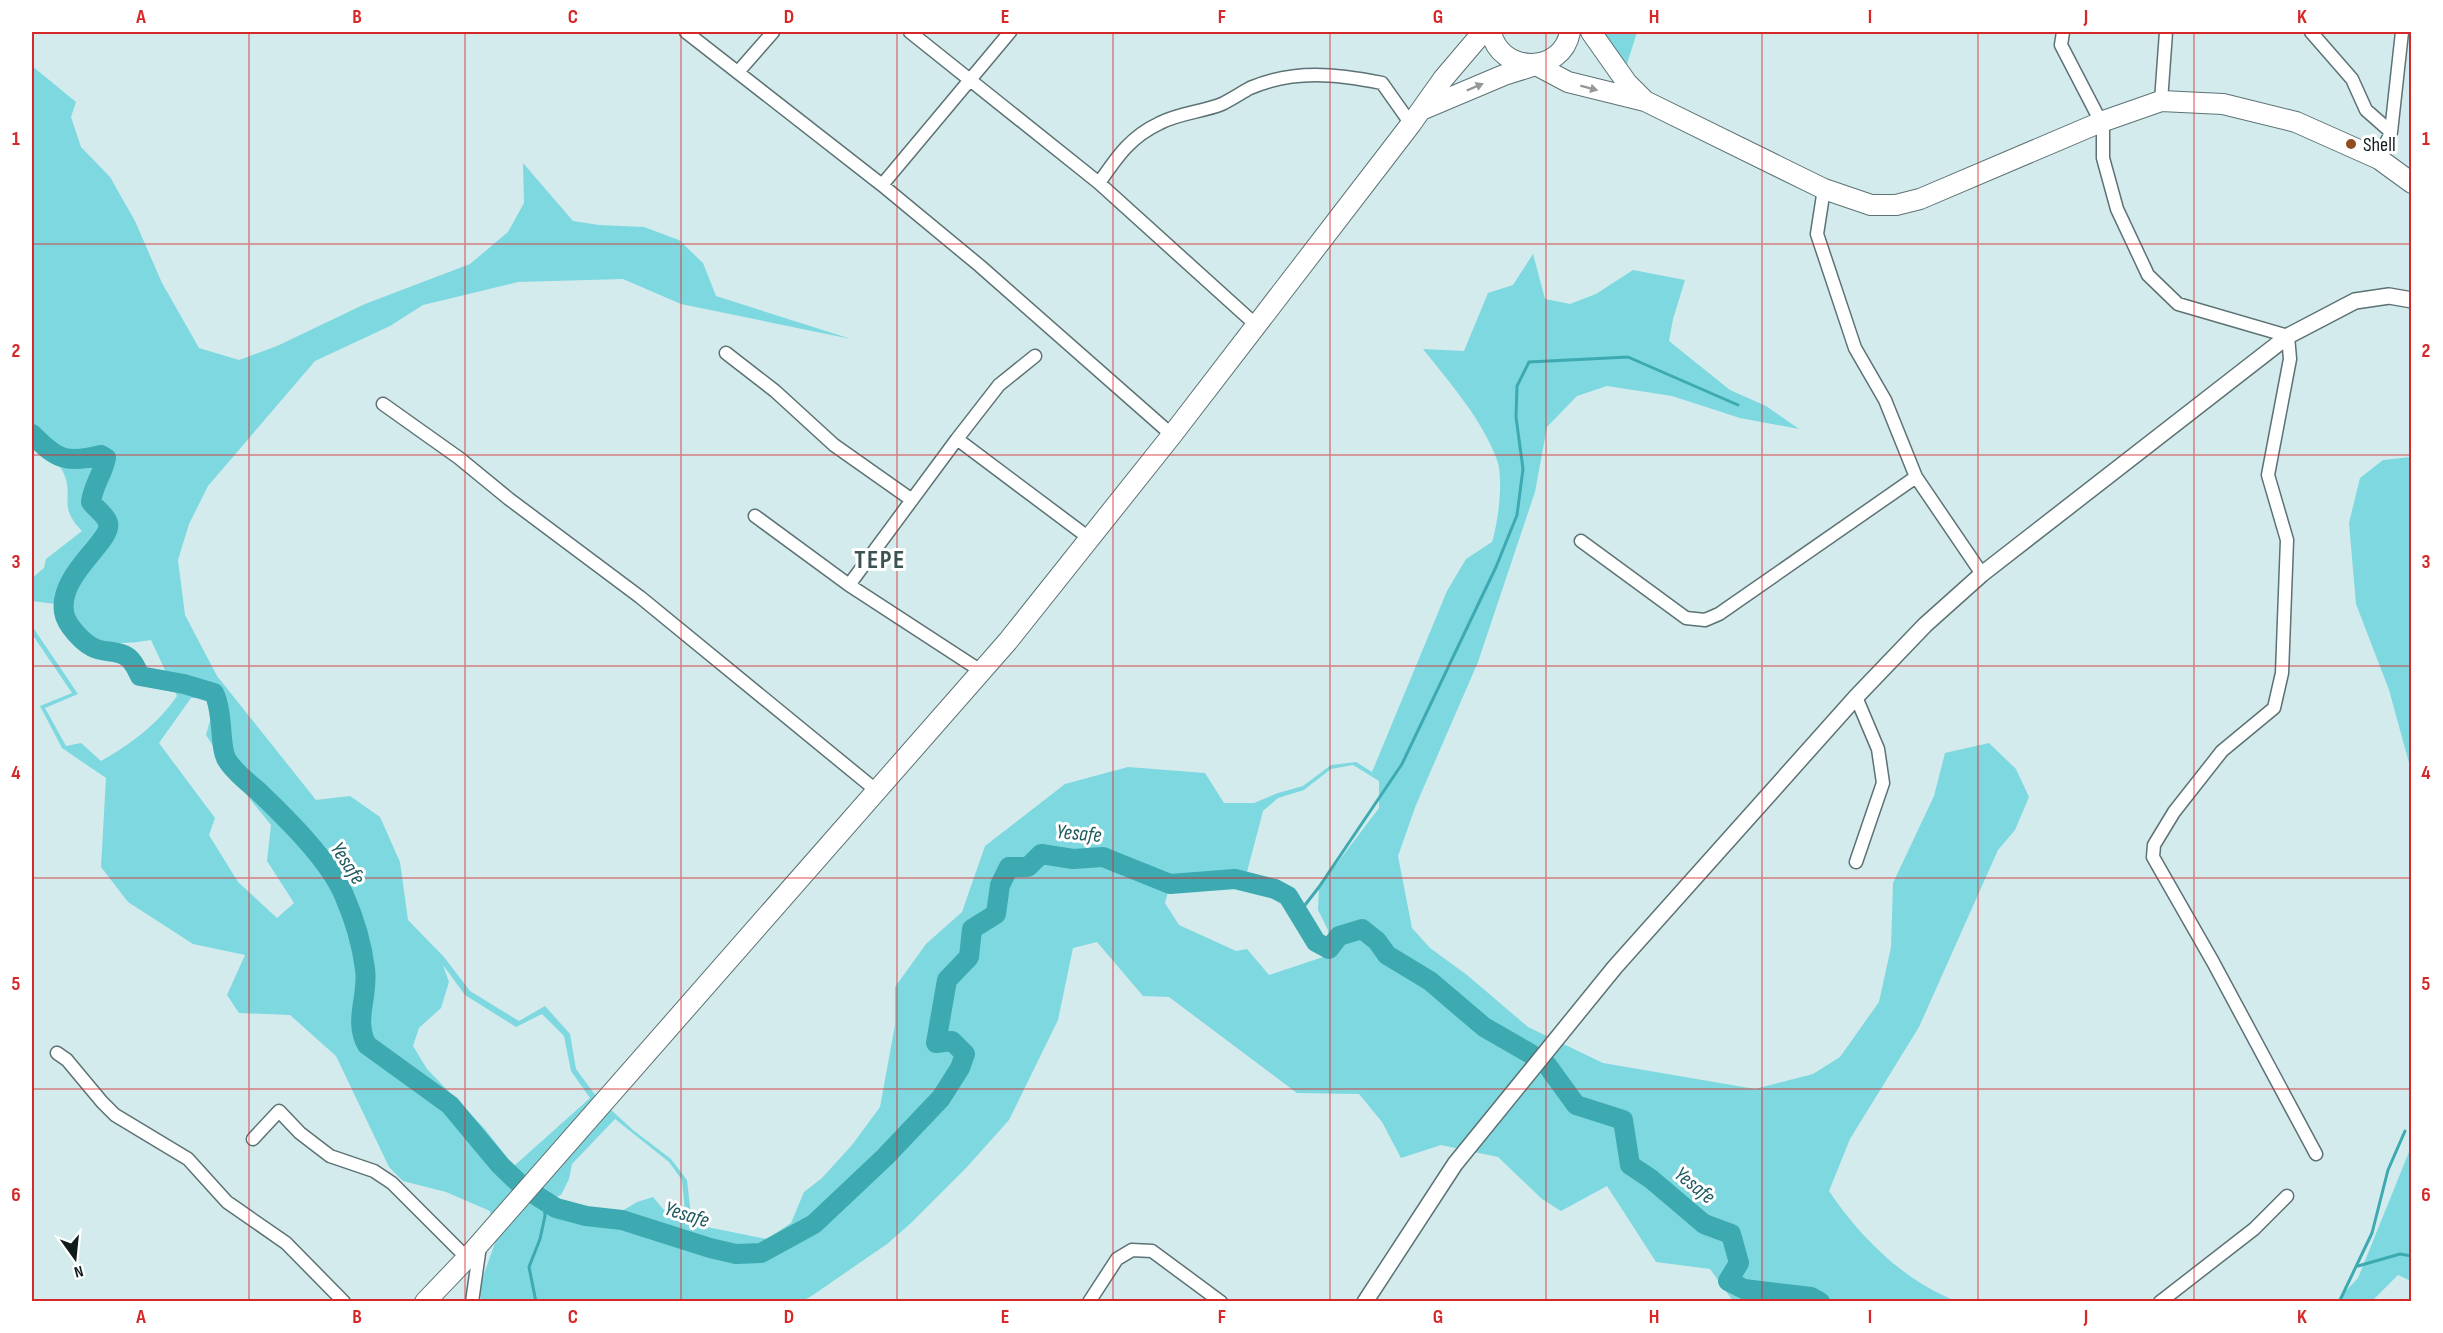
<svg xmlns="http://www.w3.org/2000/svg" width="2443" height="1333" viewBox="0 0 2443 1333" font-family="'Sofia Sans Condensed',sans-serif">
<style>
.green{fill:#7ed8e0;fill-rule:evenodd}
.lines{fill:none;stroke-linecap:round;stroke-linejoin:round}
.stream{stroke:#3da9b1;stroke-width:3}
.river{stroke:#3da9b1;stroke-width:20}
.minor-casing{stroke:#5c7274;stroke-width:15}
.tertiary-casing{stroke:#5c7274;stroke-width:18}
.trunk-casing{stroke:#5c7274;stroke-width:22}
.minor{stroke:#fff;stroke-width:12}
.tertiary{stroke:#fff;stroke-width:15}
.trunk{stroke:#fff;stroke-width:20}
.oneway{fill:#949899}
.grid{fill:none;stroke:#d62828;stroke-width:1.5;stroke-opacity:0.55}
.poi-dot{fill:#904d1d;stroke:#fff;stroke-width:2}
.labels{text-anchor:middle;stroke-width:6;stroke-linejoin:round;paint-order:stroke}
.poi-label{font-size:20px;fill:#121b1c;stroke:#fff;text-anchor:start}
.water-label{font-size:21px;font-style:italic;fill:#1e595e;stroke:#fff}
.district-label{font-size:26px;font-weight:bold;letter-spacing:1.5px;fill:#3d5253;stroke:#fff}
.neatline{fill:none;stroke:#d62828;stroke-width:2}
.grid-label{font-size:20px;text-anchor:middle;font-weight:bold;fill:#d62828}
</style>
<rect width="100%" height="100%" fill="#d3ebed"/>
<!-- green -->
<path class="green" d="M1591,32H1637L1622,80Z
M32,66L76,102L71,117L81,147L110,177L135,221L162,283L199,348L239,360L277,346L365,304L470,264L508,232L524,203L523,163L573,221L599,225L644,227L679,240L703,263L716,296L851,339L681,304L623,279L518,282L423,305L390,326L315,361L208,486L189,524L178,560L185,615L217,676L316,800L350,796L380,817L400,862L408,920L444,957L470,991L519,1021L545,1006L570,1034L576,1069L596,1096L633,1130L671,1159L687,1180L692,1224L767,1239L791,1223L804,1192L822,1178L852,1145L880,1107L895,1025V987L926,944L962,912L985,846L1065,784L1128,767L1205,773L1224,803H1254L1278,793L1303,786L1331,765L1356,762L1372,772L1447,591L1466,559L1492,542C1498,523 1504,479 1497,460C1482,419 1450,383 1423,349L1464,351L1488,293L1513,285L1533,254L1545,299L1570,304L1596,294L1633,270L1685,280L1673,319L1669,341L1730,390L1766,406L1799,429L1740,418L1672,396L1607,386L1577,396L1547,427L1535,492L1478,662L1416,805L1398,856L1412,928L1430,948L1467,975L1528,1027L1603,1063L1755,1089L1813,1074L1840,1057L1879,1002L1891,947L1893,883L1934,796L1945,753L1989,743L2016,769L2029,797L2015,830L1998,850L1919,1027L1850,1139L1829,1191C1860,1237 1904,1281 1956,1301H1733L1710,1269L1656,1262L1607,1186L1561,1211L1542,1199L1498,1157L1441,1145L1401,1158L1382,1122L1359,1094L1297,1093L1169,997L1143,996L1097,942L1073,948L1058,1020L1009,1120L967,1167L910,1224L887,1244L813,1295L801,1302L481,1301L479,1288L495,1243L490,1211L446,1192L403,1181L389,1167L336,1056L290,1015L239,1013L227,995L245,955L193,944L128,902L101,867L106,778L62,748L40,706L72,693L32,634V626L78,694L45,708L66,746L81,743L101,761C131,744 157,725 177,696L151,640C112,646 88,647 71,606L32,601V578L44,568L46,559L82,531C56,505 76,496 62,470C57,460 40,452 32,446ZM191,698H206L213,710L206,735L237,783L271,825L267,861L294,903L277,918L238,882L209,835L215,818L159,743ZM1353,765L1379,781V808L1319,887L1318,910L1328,930L1329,949L1323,957L1269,975L1247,949L1236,951L1179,925L1165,903L1170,884L1235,879L1247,872L1263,811L1278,798L1304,790L1331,769ZM443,965L465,995L516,1027L542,1014L564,1036L571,1071L590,1098L514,1166L484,1128L427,1069L413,1046L419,1028L441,1008L449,982ZM615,1119L669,1162L682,1180L686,1221L663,1209L653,1197L637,1202L622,1211V1220C595,1217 568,1215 545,1201L561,1195L569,1179L572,1164Z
M2411,457H2412L2411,770L2389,690L2356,604L2349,523L2360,478L2383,460Z
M2411,1147V1281L2398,1275L2372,1301H2332L2338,1299L2358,1278Z"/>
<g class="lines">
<!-- stream -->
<path class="stream" d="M1298,914L1319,887L1402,764L1496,567L1517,515L1523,469L1516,417L1517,386L1529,362L1628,357L1738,405
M2358,1266L2400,1254L2412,1256
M2341,1298L2372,1233L2388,1170L2405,1131
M536,1302L529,1267L540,1239L545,1216L544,1200"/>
<!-- river -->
<path class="river" d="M32,434C56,459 66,464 101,455L106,458C103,474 93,485 91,502C96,509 106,515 108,523C113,541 58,574 64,612C66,625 84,645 97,649C105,652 116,651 124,655C133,659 136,668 140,676L184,684L214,693C224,714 219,747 227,760C234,772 249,783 259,792C287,819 329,860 344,895C354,918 362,944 365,969C369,995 353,1021 367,1045L450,1105L500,1165L523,1187L556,1208L586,1216L622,1220L710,1248L736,1254L761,1253L814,1224L885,1157L941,1098L960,1068L965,1054L952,1041L936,1043L947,980L969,957L972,929L996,914L1000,885L1009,867H1028L1041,854L1073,859L1103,857L1170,884L1235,879L1275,889L1288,896L1316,942L1329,949L1339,936L1362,929L1377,941L1387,955L1430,981L1484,1027L1531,1054
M1547,1065L1576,1105L1623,1120L1630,1165L1651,1179L1704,1224L1731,1234L1739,1263L1728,1281L1744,1289L1811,1297L1820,1302"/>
<defs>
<path id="minor" d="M686,32L882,185L980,266L1172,435
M910,32L1099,183L1255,324
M2063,32L2061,45L2103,126V158L2117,209L2148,275L2178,304L2288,336L2290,359L2268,475L2287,540L2282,673L2274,708L2222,751L2174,812L2154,845L2153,857L2213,962L2316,1154
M2311,32L2352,79L2366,110L2391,132
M738,72L773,32
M2161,101L2166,32
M2379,159L2391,132L2402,32
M1099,183C1117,157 1130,137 1160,123C1179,113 1202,112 1222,104C1232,99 1241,93 1250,88C1294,69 1337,74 1382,83L1411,124
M882,185L1010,32
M1824,189L1817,234L1855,348L1885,400L1916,477L1982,574
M726,353L775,391L834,445L912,500
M383,404L459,458L509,499L640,597L877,791
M957,439L999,385L1035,356
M755,516L849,585L981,671
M1581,541L1686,618L1705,620L1719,614L1916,477
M849,585L957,439L1089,538
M1856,862L1883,783L1878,749L1856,697
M57,1053L67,1060L102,1102L115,1115L188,1159L227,1202L286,1243L344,1302
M253,1139L279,1111L300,1133L330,1156L374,1171L392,1183L467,1258
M472,1302L480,1246
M1089,1302L1117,1259L1132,1250L1152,1251L1221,1302
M2160,1302L2254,1229L2287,1196"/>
<path id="tertiary" d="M1365,1302L1455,1164L1615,967L1856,697L1925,625L1982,574L2288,336L2355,301L2389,296L2412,300"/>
<path id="trunk" d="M1491,32C1500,74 1562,75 1570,32
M1591,32L1627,83L1645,101
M1421,110L1504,75L1536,65L1568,82L1645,101L1824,189L1871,205H1896L1920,199L2101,122L2161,101L2223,104L2296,122L2379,159L2412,183
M425,1302L467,1258L1008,641L1172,435L1411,124L1443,79L1483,32"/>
</defs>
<!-- minor casing -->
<use href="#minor" class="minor-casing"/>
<!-- tertiary casing -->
<use href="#tertiary" class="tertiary-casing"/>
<!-- trunk casing -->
<use href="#trunk" class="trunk-casing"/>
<!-- minor -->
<use href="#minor" class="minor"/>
<!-- tertiary -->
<use href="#tertiary" class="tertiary"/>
<!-- trunk -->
<use href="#trunk" class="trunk"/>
</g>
<!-- one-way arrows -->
<defs><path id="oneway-solid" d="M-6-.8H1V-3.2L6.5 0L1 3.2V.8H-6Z" transform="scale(1.5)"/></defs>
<g class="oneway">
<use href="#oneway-solid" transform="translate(1475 87) rotate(-23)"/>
<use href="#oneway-solid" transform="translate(1589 88) rotate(15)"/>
</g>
<!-- grid -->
<path class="grid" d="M249,32V1302M465,32V1302M681,32V1302M897,32V1302M1113,32V1302M1330,32V1302M1546,32V1302M1762,32V1302M1978,32V1302M2194,32V1302M32,244H2412M32,455H2412M32,666H2412M32,878H2412M32,1089H2412"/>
<!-- markers -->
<circle class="poi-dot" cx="2351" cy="144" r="6"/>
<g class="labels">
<!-- poi labels -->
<g class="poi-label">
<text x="2363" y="151">Shell</text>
</g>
<!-- water labels -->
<g class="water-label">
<text transform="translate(1079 833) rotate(5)" y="7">Yesafe</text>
<text transform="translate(348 863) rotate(57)" y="7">Yesafe</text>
<text transform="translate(1695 1185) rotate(39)" y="7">Yesafe</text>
<text transform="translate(687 1214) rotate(17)" y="7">Yesafe</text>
</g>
<!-- district labels -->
<g class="district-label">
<text x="880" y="568">TEPE</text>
</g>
</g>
<!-- border -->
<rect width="2443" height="1333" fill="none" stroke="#ffffff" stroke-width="66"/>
<!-- north arrow -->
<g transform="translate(75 1258) rotate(165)" stroke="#ffffff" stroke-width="4.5" paint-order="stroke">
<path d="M0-4.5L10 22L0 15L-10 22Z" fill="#121b1c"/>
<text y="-9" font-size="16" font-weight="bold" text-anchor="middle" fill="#121b1c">N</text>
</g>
<rect x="33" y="33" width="2377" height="1267" class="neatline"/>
<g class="grid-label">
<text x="141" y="23">A</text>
<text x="357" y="23">B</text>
<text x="573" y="23">C</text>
<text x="789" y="23">D</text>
<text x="1005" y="23">E</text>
<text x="1222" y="23">F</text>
<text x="1438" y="23">G</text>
<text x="1654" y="23">H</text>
<text x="1870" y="23">I</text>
<text x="2086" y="23">J</text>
<text x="2302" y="23">K</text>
<text x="16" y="145">1</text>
<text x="2426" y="145">1</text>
<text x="16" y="357">2</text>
<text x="2426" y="357">2</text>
<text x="16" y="568">3</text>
<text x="2426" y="568">3</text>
<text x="16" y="779">4</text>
<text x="2426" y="779">4</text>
<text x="16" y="990">5</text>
<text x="2426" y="990">5</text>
<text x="16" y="1201">6</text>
<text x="2426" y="1201">6</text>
<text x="141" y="1323">A</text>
<text x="357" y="1323">B</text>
<text x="573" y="1323">C</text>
<text x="789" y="1323">D</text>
<text x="1005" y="1323">E</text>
<text x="1222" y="1323">F</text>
<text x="1438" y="1323">G</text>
<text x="1654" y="1323">H</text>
<text x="1870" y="1323">I</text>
<text x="2086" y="1323">J</text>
<text x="2302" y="1323">K</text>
</g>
</svg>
